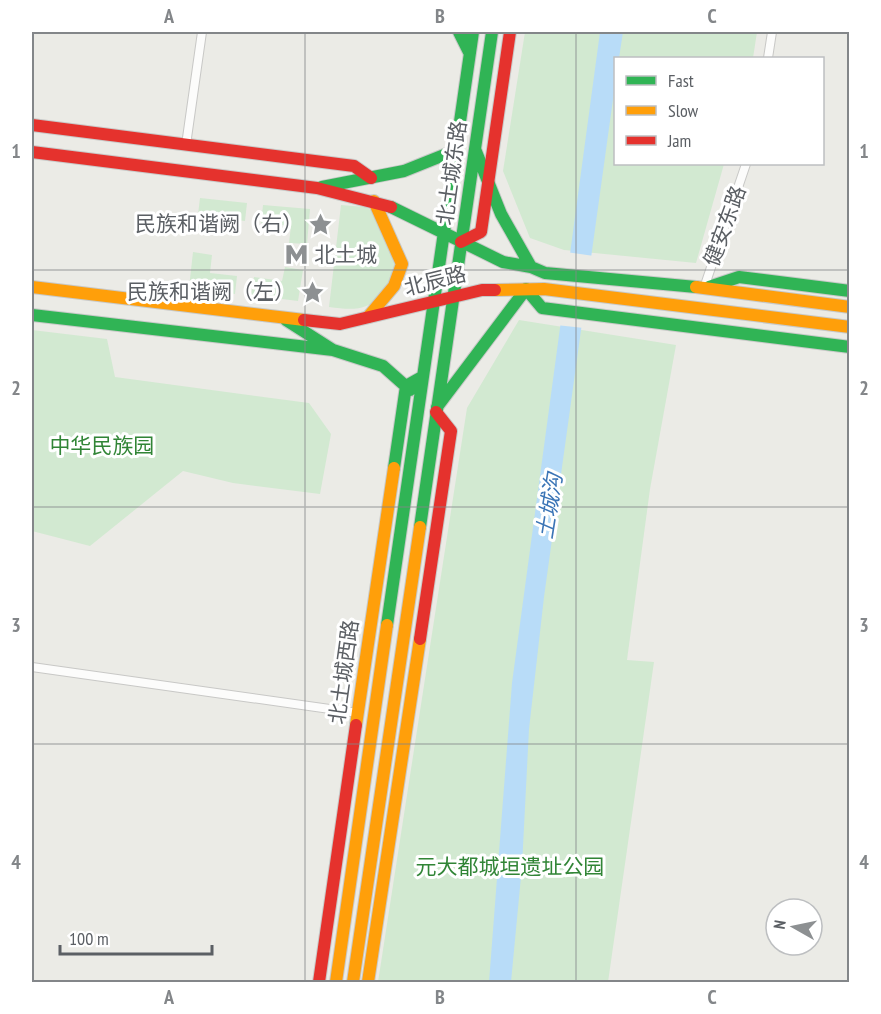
<svg xmlns="http://www.w3.org/2000/svg" width="881" height="1014" viewBox="0 0 881 1014" font-family="'PT Sans Narrow','Noto Sans SC',sans-serif">
<style>
.green{fill:#d2e9d1}
.water{fill:#b8dcf8}
.pier{fill:#ebebe6}
.lines{fill:none;stroke-linecap:round;stroke-linejoin:round}
.street-casing{stroke:#c8c8c6;stroke-width:10}
.fast-casing{stroke:#c8c9c8;stroke-width:14}
.slow-casing{stroke:#c8c9c8;stroke-width:14}
.jam-casing{stroke:#c8c9c8;stroke-width:14}
.street{stroke:#fcfcfb;stroke-width:8}
.fast{stroke:#30b455;stroke-width:12}
.slow{stroke:#ff9f0a;stroke-width:12}
.jam{stroke:#e5322d;stroke-width:12}
.grid{fill:none;stroke:#838689;stroke-width:1.5;stroke-opacity:0.55}
.labels{text-anchor:middle;stroke-width:6;stroke-linejoin:round;paint-order:stroke}
.street-label{font-size:21px;fill:#5b5f64;stroke:#fff}
.poi-label{font-size:21px;fill:#5b5f64;stroke:#fff;text-anchor:end}
.park-label{font-size:21px;fill:#318536;stroke:#fff}
.water-label{font-size:22px;font-style:italic;fill:#3b75b6;stroke:#fff}
.neatline{fill:none;stroke:#838689;stroke-width:2}
.grid-label{font-size:20px;text-anchor:middle;font-weight:bold;fill:#838689}
</style>
<rect width="100%" height="100%" fill="#ebebe6"/>
<!-- green -->
<path class="green" d="M525,32H757L753,58H616V164H724L696,263L564,250L530,238L503,171Z
M200,198L247,203L245,221L217,218L215,233L196,231Z
M263,205L310,209L307,244L289,243L291,226L261,223Z
M341,205L365,207L375,212L400,263C379,301 375,314 329,307Z
M193,252L212,255L210,273L237,276L235,294L189,288Z
M285,267L303,270L298,301L251,295L254,277L282,281Z
M519,320L676,345L650,489L627,660L654,662L608,982H378L467,408Z
M32,330L107,339L115,377L309,403L331,434L320,494L233,483L183,471L90,546L32,531Z"/>
<!-- water -->
<path class="water" d="M600,32H623L619,58H616L615,85L544,597L529,729L522,866L511,982H489L512,683Z"/>
<!-- pier -->
<path class="pier" d="M566,252L594,256L584,328L556,325Z"/>
<g class="lines">
<defs>
<path id="street" d="M768,58L772,32
M186,145L202,32
M704,288L746,164
M32,667L358,713"/>
<path id="fast" d="M459,32L469,52
M475,149L501,214L531,267
M322,187L404,171L454,151
M391,207L503,262L531,267L545,273L696,287
M709,287L739,277L850,291
M526,289L542,308L850,347
M32,315L333,350
M286,320L333,350L383,366L410,390
M437,407L526,289
M394,468L406,386L422,377
M420,527L492,32
M387,625L473,32"/>
<path id="slow" d="M32,287L304,320
M696,287L850,307
M495,290L544,289L850,327
M368,317L394,286L402,264L374,201
M356,725L394,468
M336,982L387,625
M353,982L420,527
M368,982L420,639"/>
<path id="jam" d="M32,125L354,166L371,178
M32,152L317,188L391,207
M461,242L481,232L510,32
M304,320L340,324L482,290H495
M420,639L451,431L436,412
M319,982L356,725"/>
</defs>
<!-- street casing -->
<use href="#street" class="street-casing"/>
<!-- fast casing -->
<use href="#fast" class="fast-casing"/>
<!-- slow casing -->
<use href="#slow" class="slow-casing"/>
<!-- jam casing -->
<use href="#jam" class="jam-casing"/>
<!-- street -->
<use href="#street" class="street"/>
<!-- fast -->
<use href="#fast" class="fast"/>
<!-- slow -->
<use href="#slow" class="slow"/>
<!-- jam -->
<use href="#jam" class="jam"/>
</g>
<!-- grid -->
<path class="grid" d="M305,32V982M576,32V982M32,270H850M32,507H850M32,744H850"/>
<!-- icons -->
<defs>
<symbol id="sight-bare" viewBox="-9 -9 18 18"><path d="M0-6L1.8-2.2L6-1.7L2.9 1.2L3.7 5.4L0 3.3L-3.7 5.4L-2.9 1.2L-6-1.7L-1.8-2.2Z" fill="#8d9092" stroke="#fff" stroke-width="2.5" paint-order="stroke"/></symbol>
<symbol id="metro-bare" viewBox="-9 -9 18 18"><path d="M-5.5 5V-5H-3L0 0L3-5H5.5V5H3V-.5L0 4L-3-.5V5Z" fill="#8d9092" stroke="#fff" stroke-width="2.5" paint-order="stroke"/></symbol>
</defs>
<g fill-rule="evenodd">
<use href="#sight-bare" x="304" y="208" width="33" height="33"/>
<use href="#metro-bare" x="280" y="238" width="33" height="33"/>
<use href="#sight-bare" x="296" y="276" width="33" height="33"/>
</g>
<g class="labels">
<!-- street labels -->
<g class="street-label">
<text transform="translate(452 173) rotate(-82)" y="7">北土城东路</text>
<text transform="translate(725 226) rotate(-70)" y="7">健安东路</text>
<text transform="translate(435 281) rotate(-14)" y="7">北辰路</text>
<text transform="translate(344 672) rotate(-82)" y="7">北土城西路</text>
</g>
<!-- poi labels -->
<g class="poi-label">
<text x="303" y="231">民族和谐阙（右）</text>
<text x="314" y="262" text-anchor="start">北土城</text>
<text x="295" y="299">民族和谐阙（左）</text>
</g>
<!-- park labels -->
<g class="park-label">
<text x="102" y="453">中华民族园</text>
<text x="510" y="874">元大都城垣遗址公园</text>
</g>
<!-- water labels -->
<g class="water-label">
<text transform="translate(549 506) rotate(-81)" y="8">土城沟</text>
</g>
</g>
<!-- border -->
<rect width="881" height="1014" fill="none" stroke="#ffffff" stroke-width="66"/>
<!-- legend -->
<rect x="614" y="57" width="210" height="108" fill="#ffffff" stroke="#bdbfc1" stroke-width="1.5"/>
<rect x="626" y="76" width="30" height="9" fill="#30b455" stroke="#bdbfc1" stroke-width="1.5"/>
<text x="668" y="87" font-size="18" fill="#5b5f64">Fast</text>
<rect x="626" y="106" width="30" height="9" fill="#ff9f0a" stroke="#bdbfc1" stroke-width="1.5"/>
<text x="668" y="117" font-size="18" fill="#5b5f64">Slow</text>
<rect x="626" y="136" width="30" height="9" fill="#e5322d" stroke="#bdbfc1" stroke-width="1.5"/>
<text x="668" y="147" font-size="18" fill="#5b5f64">Jam</text>
<!-- north arrow -->
<g transform="translate(794 927) rotate(279)"><circle r="28" fill="#ffffff" stroke="#bdbfc1" stroke-width="1.5"/>
<path d="M0-4.5L10 22L0 15L-10 22Z" fill="#8d9092"/>
<text y="-9" font-size="16" font-weight="bold" text-anchor="middle" fill="#5b5f64">N</text>
</g>
<!-- scale -->
<path d="M60 945v9h152v-9" fill="none" stroke="#5b5f64" stroke-width="3"/>
<text x="69" y="945" font-size="18" fill="#5b5f64" stroke="#ffffff" stroke-width="4.5" paint-order="stroke">100 m</text>
<rect x="33" y="33" width="815" height="948" class="neatline"/>
<g class="grid-label">
<text x="169" y="23">A</text>
<text x="440" y="23">B</text>
<text x="712" y="23">C</text>
<text x="16" y="158">1</text>
<text x="864" y="158">1</text>
<text x="16" y="395">2</text>
<text x="864" y="395">2</text>
<text x="16" y="632">3</text>
<text x="864" y="632">3</text>
<text x="16" y="869">4</text>
<text x="864" y="869">4</text>
<text x="169" y="1004">A</text>
<text x="440" y="1004">B</text>
<text x="712" y="1004">C</text>
</g>
</svg>
